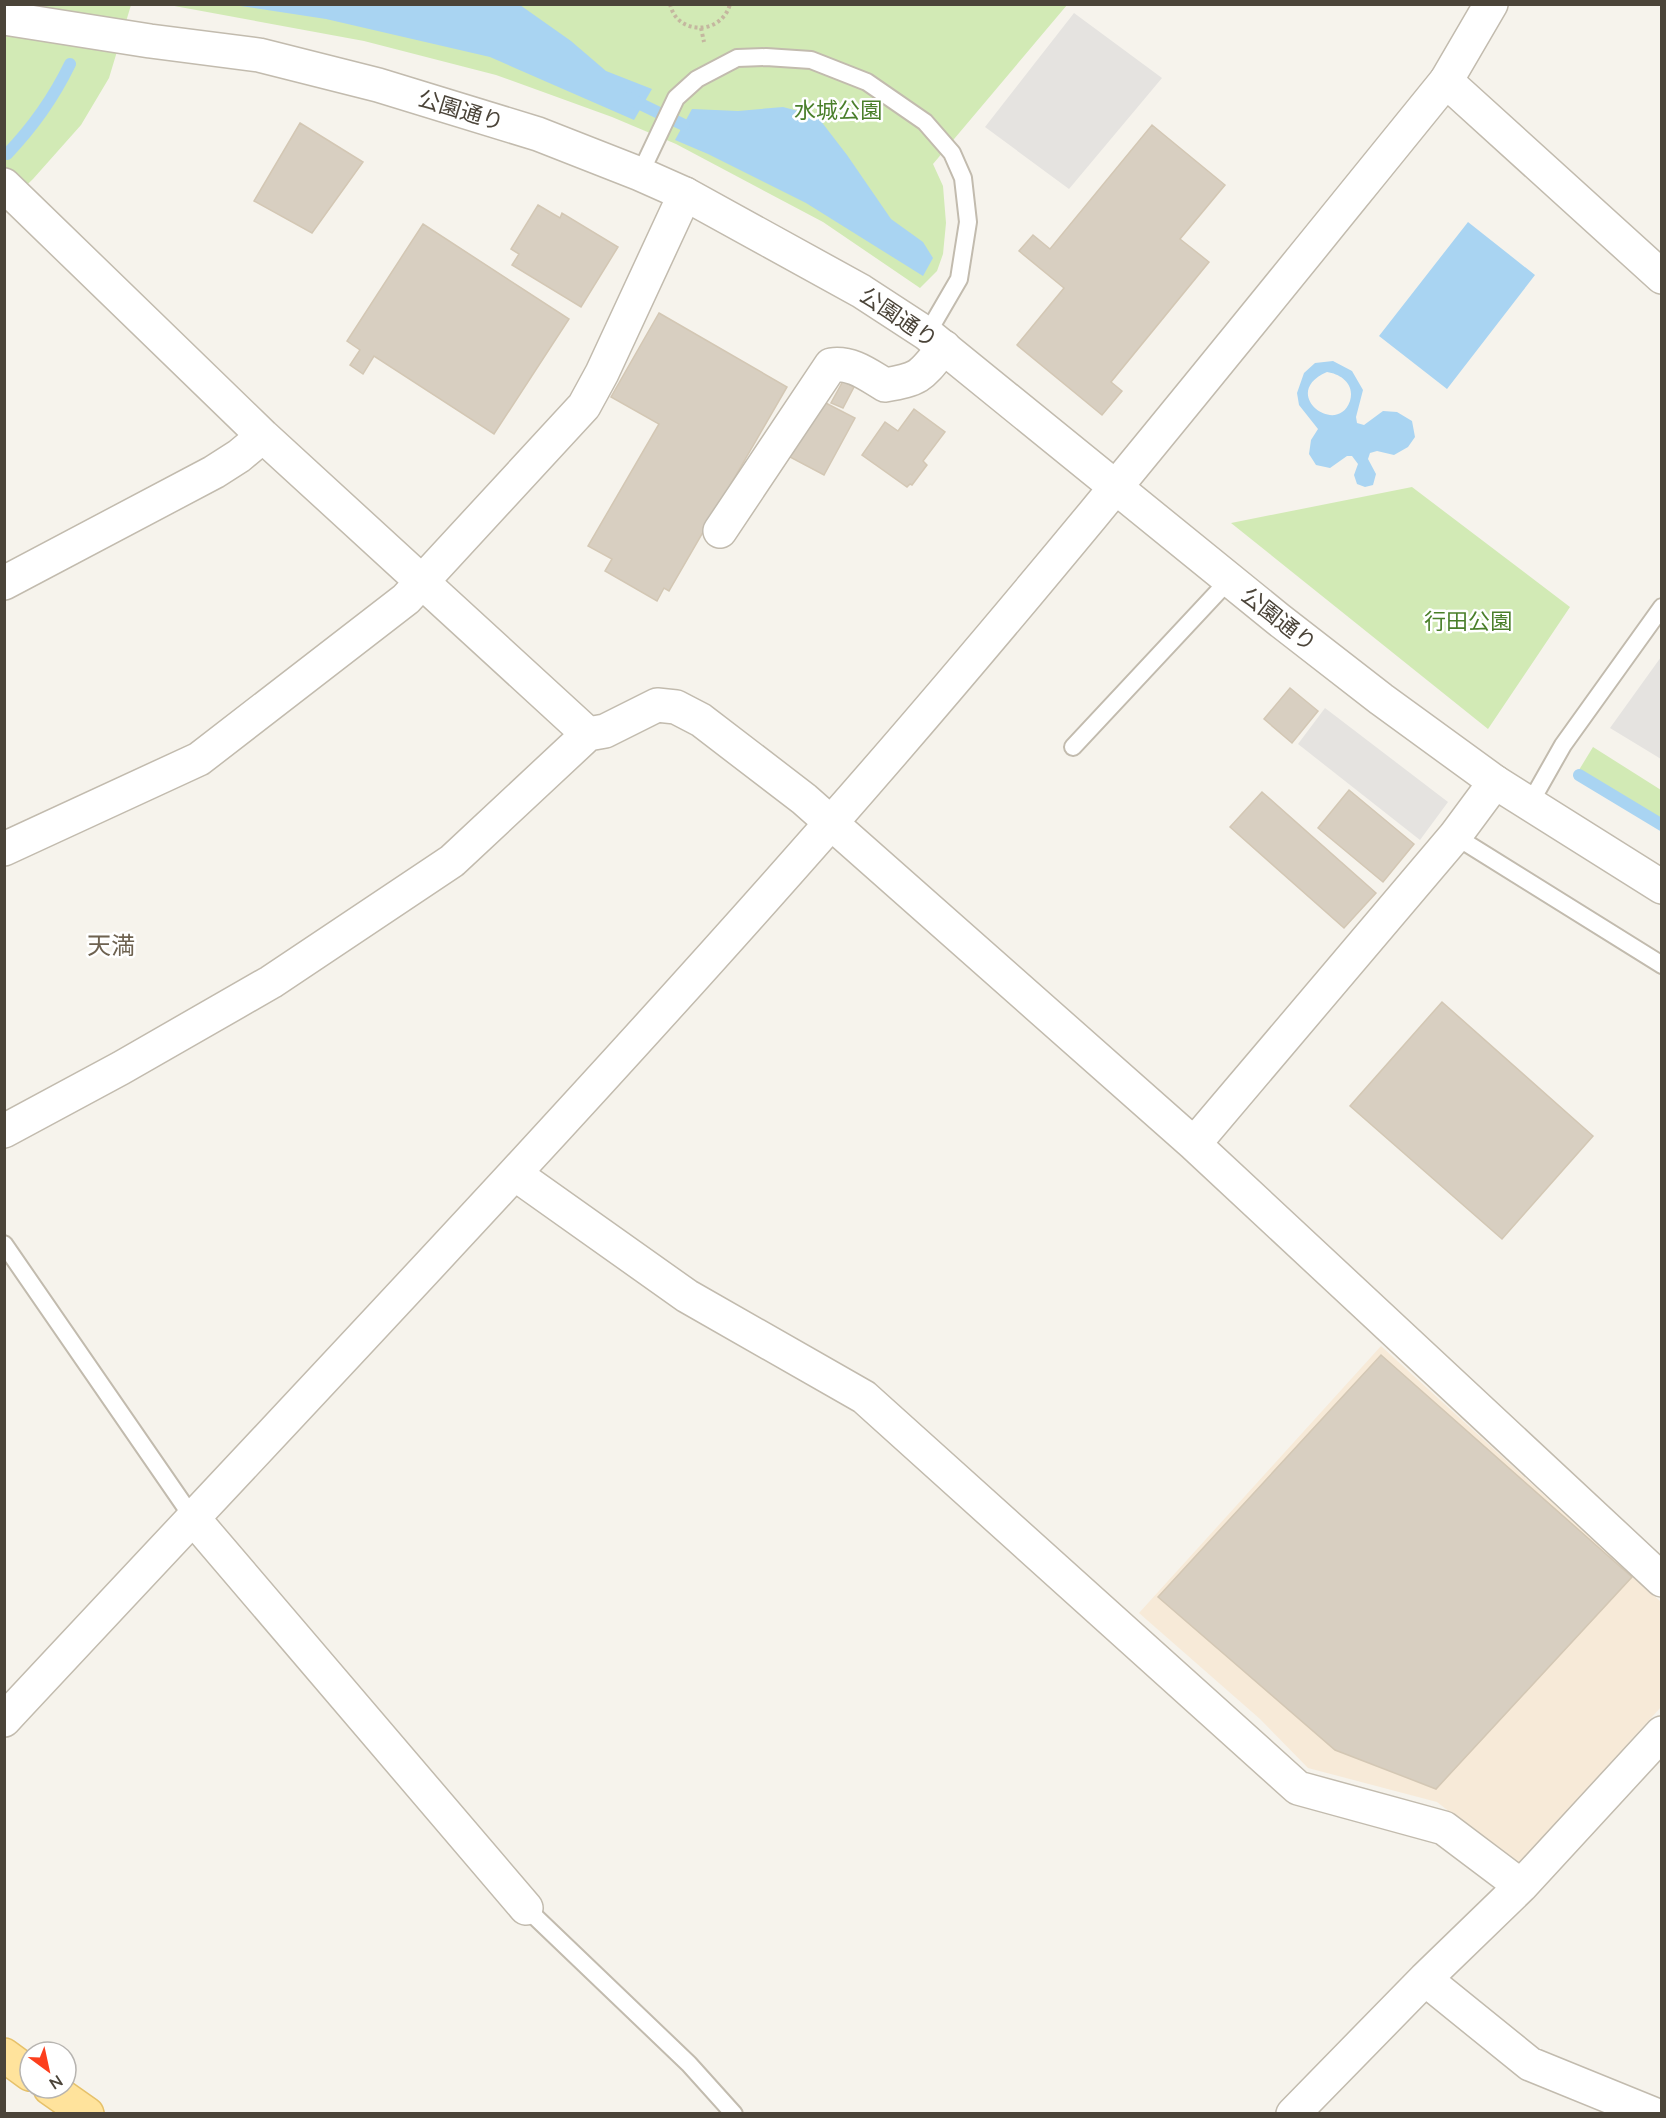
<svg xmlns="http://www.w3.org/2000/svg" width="1666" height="2118" viewBox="0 0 1666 2118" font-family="Mulish,'Noto Sans JP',sans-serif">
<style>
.commercial{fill:#f7ead8}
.green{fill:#d2eab5}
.parking{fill:#e5e3e0}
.water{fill:#a9d4f2;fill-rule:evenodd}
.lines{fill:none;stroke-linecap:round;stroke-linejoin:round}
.stream{stroke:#a9d4f2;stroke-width:12}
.building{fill:#d8cfc1;stroke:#d3c7b4;stroke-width:1.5}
.service-casing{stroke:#c2bbae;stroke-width:20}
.minor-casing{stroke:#c2bbae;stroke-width:36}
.tertiary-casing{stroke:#c2bbae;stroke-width:36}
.primary-casing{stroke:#e6c16a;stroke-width:36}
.path{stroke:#c4b79f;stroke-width:4;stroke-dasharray:3 3;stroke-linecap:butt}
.service{stroke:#fff;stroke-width:16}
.minor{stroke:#fff;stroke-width:33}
.tertiary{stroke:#fff;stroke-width:33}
.primary{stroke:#ffe39c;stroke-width:33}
.labels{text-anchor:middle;stroke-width:5;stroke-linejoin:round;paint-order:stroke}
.street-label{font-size:22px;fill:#4b4439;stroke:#fff}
.park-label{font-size:22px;fill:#4a7f2a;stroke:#fff}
.neighbourhood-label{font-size:24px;fill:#6e6250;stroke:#fff}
</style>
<rect width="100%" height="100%" fill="#f6f3ec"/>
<!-- commercial -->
<path class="commercial" d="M1381,1346L1661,1602V1707L1518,1865L1437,1802L1308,1768L1260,1719L1139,1613Z"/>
<!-- green -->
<path class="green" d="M5,5H131L109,78L81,125L33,179L5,206Z
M169,5H1067L933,164L943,186L946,223L943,254L937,271L920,288L823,222L676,144L612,117L496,75L364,41Z
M1412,487L1570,607L1488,729L1231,523Z
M1593,747L1661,790V820L1579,770Z"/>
<!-- parking -->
<path class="parking" d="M1074,13L1162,78L1069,189L985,127Z
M1661,657V759L1610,728Z
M1325,708L1448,802L1420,840L1298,744Z"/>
<!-- water -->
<path class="water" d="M234,5H520L571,41L606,71L652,89L634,120L490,57L326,19Z
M783,107L817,116L847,155L891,219L923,242L933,258L923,276L806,203L708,154L675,140L692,109L738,111Z
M1468,222L1535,275L1447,389L1379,336Z
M1333,361L1352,371L1363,390L1356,417L1357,423L1364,425L1383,411L1397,412L1412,421L1415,437L1408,447L1394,455L1377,451L1370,453L1368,459L1376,474L1373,485L1365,487L1357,484L1354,475L1358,464L1352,456H1347L1330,468L1316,465L1309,454L1311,440L1318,429L1299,405L1297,393L1304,373L1315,363ZM1327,372C1341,374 1355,384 1350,401C1337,438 1278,393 1327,372Z"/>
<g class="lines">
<!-- stream -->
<path class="stream" d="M628,98L684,125
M7,154C32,128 54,97 70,64
M1579,775L1662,825"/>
</g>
<!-- building -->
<path class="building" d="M300,123L363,162L312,233L254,201Z
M1152,125L1225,185L1180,239L1209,262L1111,382L1122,391L1102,415L1017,345L1064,288L1019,251L1033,235L1050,249Z
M538,205L560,218L562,213L618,247L581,307L512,265L519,254L511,249Z
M423,224L569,319L494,434L374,356L363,374L350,365L360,350L347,341Z
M659,313L787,387L669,591L664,588L657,601L605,571L612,559L588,546L659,424L611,397Z
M843,381L854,387L843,408L831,403Z
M818,399L855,418L824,475L788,456Z
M914,409L945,432L923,461L927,465L912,485L910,484L907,487L862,455L885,422L898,431Z
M1290,688L1318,711L1292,743L1264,719Z
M1349,790L1414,844L1383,882L1318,828Z
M1262,792L1376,893L1344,928L1230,827Z
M1442,1002L1593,1136L1502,1239L1350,1106Z
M1381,1355L1632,1577L1436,1789L1335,1750L1158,1597Z"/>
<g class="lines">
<defs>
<path id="service" d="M640,174L676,98L697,79L737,58L766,57L811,60L867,82L925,122L952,153L963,178L968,222L959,279L927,334
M1073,747L1229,580
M1529,805L1563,745L1662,607
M1455,836L1662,965
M4,1244L193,1518
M526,1908L689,2064L734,2114"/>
<path id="minor" d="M1491,4L1446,81L1662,277
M4,185L263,436L588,734
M720,531L831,365C852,362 868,375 885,385C921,379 921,376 944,347
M4,583L214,472L239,456L263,436
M4,849L199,759L406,599L584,406L602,373L685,194
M4,1131L121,1068L271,982L452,861L588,734L605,731L657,705L676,707L701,720L804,799L1194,1144L1662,1580
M1194,1144L1455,836L1495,782
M515,1174L687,1296L864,1397L1298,1788L1444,1828L1521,1886
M193,1518L526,1908
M1425,1979L1530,2064L1653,2114
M1293,2114L1425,1979L1521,1886L1662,1733"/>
<path id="tertiary" d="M4,18L150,41L259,55L378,85L538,134L640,174L685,194L861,291L927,334L1278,619L1381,699L1495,782L1662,887
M4,1720C281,1423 562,1129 830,824C1042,583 1243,331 1446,81"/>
<path id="primary" d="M4,2055L30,2074
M50,2088L87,2114"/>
</defs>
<!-- service casing -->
<use href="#service" class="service-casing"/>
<!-- minor casing -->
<use href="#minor" class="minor-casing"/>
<!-- tertiary casing -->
<use href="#tertiary" class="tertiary-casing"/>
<!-- primary casing -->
<use href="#primary" class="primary-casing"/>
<!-- path -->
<path class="path" d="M670,4C677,36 722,35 730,4
M701,28L704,42"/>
<!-- service -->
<use href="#service" class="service"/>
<!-- minor -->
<use href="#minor" class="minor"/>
<!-- tertiary -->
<use href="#tertiary" class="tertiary"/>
<!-- primary -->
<use href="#primary" class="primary"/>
</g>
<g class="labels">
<!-- street labels -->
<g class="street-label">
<text transform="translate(461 110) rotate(17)" y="8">公園通り</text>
<text transform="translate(899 317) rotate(34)" y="8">公園通り</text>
<text transform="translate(1279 619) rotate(38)" y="8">公園通り</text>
</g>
<!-- park labels -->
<g class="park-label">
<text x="838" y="118">水城公園</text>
<text x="1468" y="629">行田公園</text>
</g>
<!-- neighbourhood labels -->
<g class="neighbourhood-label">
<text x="111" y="954">天満</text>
</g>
</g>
<!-- border -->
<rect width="1666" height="2118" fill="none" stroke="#4b4439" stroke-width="12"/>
<!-- north arrow -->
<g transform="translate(48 2070) rotate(147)"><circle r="28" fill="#ffffff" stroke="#b7b4b0" stroke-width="1.5"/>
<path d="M0-4.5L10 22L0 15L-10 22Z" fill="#fc3f1d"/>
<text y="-9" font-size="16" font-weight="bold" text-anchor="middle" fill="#4b4439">N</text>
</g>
</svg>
